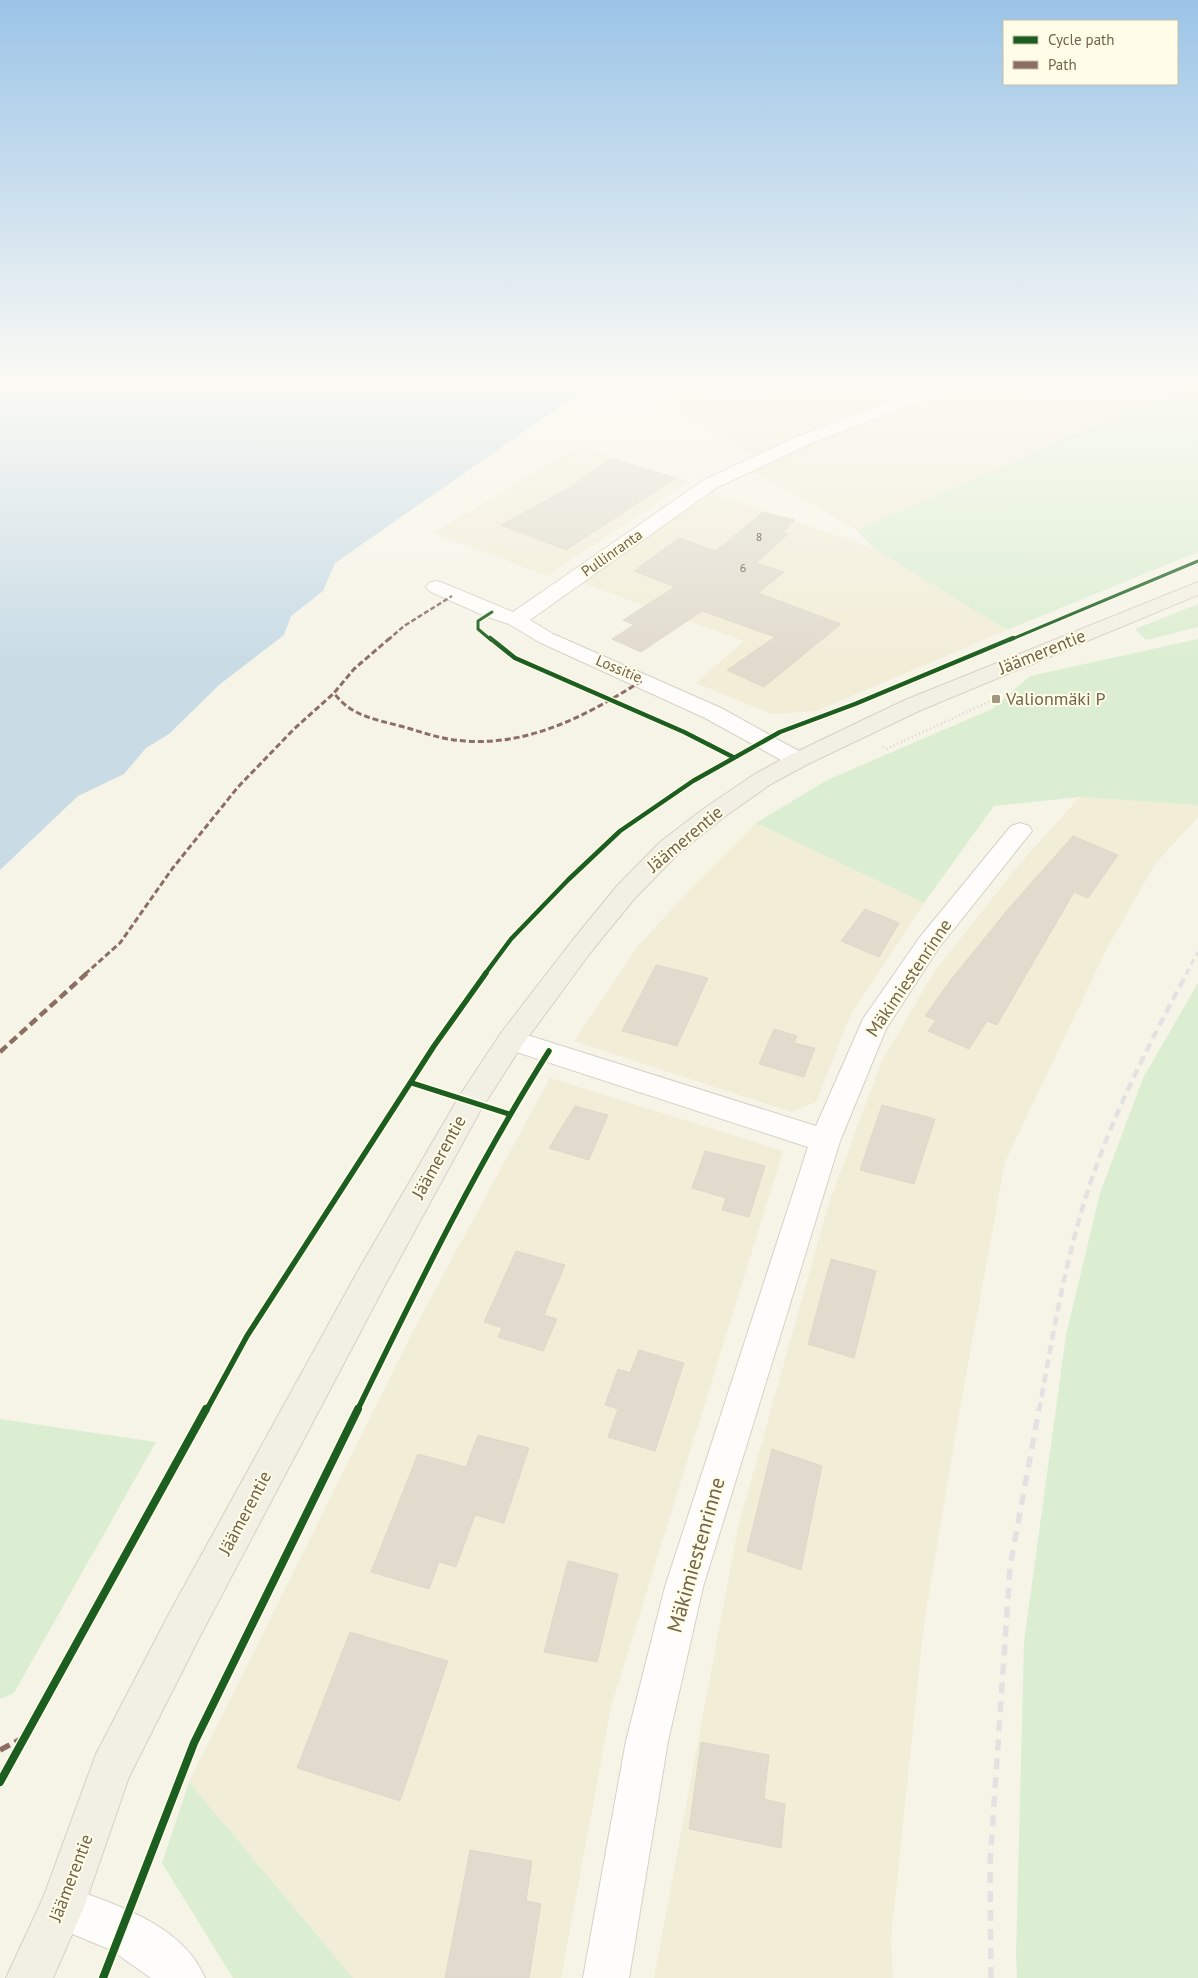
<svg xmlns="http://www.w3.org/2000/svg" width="1198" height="1978" viewBox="0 0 1198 1978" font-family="'PT Sans',sans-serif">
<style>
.residential{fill:#f1edd7}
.green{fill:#dceed2}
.water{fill:#c9dce6}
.building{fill:#e0dbcd;stroke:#ded8ca}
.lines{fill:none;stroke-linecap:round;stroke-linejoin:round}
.minor-casing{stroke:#d5d1c6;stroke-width:2}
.major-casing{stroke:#d5d0c4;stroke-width:2}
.path{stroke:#d9d4cc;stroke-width:2.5;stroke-dasharray:1 3;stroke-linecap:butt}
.minor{fill:#fefdfb;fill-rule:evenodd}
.major{fill:#f2f0e4;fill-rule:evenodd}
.rail-far2{stroke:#e5e1e3;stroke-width:3;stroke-dasharray:6 4.5;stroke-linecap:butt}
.rail-far1{stroke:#e5e1e3;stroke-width:4.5;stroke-dasharray:9 5.5;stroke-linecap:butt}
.rail{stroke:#e5e1e3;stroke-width:5.5;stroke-dasharray:11 8;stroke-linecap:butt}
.quiet-far3{stroke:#8d6e63;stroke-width:2.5;stroke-dasharray:5 2.5;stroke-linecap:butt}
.quiet-far2{stroke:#8d6e63;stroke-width:3;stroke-dasharray:6 3;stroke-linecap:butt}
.quiet-far1{stroke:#8d6e63;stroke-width:4.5;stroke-dasharray:9 4.5;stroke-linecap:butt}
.quiet{stroke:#8d6e63;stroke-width:5.5;stroke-dasharray:11 5.5;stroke-linecap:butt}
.cycleway-far3-casing{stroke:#fffce7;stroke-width:5}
.cycleway-far2-casing{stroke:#fffce7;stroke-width:7}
.cycleway-far1-casing{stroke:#fffce7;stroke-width:9}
.cycleway-casing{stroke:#fffce7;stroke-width:11}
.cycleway-far3{stroke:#1b5e20;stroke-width:3}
.cycleway-far2{stroke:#1b5e20;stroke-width:4.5}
.cycleway-far1{stroke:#1b5e20;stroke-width:5.5}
.cycleway{stroke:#1b5e20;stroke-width:8}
.poi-dot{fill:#a19680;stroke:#fffce7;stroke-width:2}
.labels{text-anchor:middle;stroke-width:4;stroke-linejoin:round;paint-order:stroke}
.far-number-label{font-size:12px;fill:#90846d}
.far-street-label{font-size:15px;fill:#736349;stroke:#fffce7}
.street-label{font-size:18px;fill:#736349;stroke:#fffce7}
.poi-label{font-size:18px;fill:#736349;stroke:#fffce7;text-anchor:start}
.near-street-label{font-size:21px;fill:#736349;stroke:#fffce7}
</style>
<rect width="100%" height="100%" fill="#f6f4e7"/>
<!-- residential -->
<path class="residential" d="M710,382H1195L857,530L752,471L759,459L658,398Z
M580,446L689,482L547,576L433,533Z
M713,494L873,548L1007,630L816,711L772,714L696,683L744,641L576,581Z
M1080,797L1198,805V817L1155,864L1107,948L1005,1162L960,1408L924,1623L891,1938L893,1978H654L738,1527L829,1203L881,1063L934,972L1022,861Z
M756,823L924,903L850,1016L816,1102L791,1112L574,1041L638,946L695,884Z
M550,1078L783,1151L611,1707L561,1978H353L189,1782L414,1329Z"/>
<!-- green -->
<path class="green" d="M1195,382H1198V552L1007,630L873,548L857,530Z
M1198,604V627L1146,640L1135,629Z
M1198,639V805L1080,797L994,806L924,903L756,823L827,780L992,709L1030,676Z
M1198,983V1978H1017L1016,1955L1024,1642L1066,1335L1100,1193L1143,1078Z
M0,1419L156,1442L14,1693L0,1699Z
M189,1782L353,1978H233L162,1863Z"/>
<!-- water -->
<path class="water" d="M0,382H604L591,385L335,563L323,591L291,616L284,635L219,685L169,734L146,748L124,774L78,796L0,870Z"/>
<!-- building -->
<path class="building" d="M611,459L676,478L566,550L501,525L569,488Z
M763,512L795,520L783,532L788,534L756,563L784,572L758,593L841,624L764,687L727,670L775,637L702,611L641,652L612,639L634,625L623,620L675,587L634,571L679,538L716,551Z
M1073,836L1118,855L1088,898L1074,892L997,1025L987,1021L969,1049L928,1031L936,1020L925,1016L950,981L1009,908Z
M865,909L899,923L879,957L841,941Z
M656,965L708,978L677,1046L622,1031Z
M774,1029L797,1036L794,1043L815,1048L804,1077L759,1064Z
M882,1105L935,1119L914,1184L860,1170Z
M575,1106L608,1115L589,1160L549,1148Z
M705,1151L765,1166L749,1217L722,1210L726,1198L692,1188Z
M516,1251L565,1265L544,1315L557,1319L543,1351L498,1337L502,1328L484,1322Z
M831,1259L876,1271L854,1358L808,1344Z
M639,1350L684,1363L655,1451L608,1437L618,1409L605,1405L618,1369L630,1373Z
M478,1435L529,1448L504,1523L475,1515L456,1567L439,1562L429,1589L371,1572L418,1454L466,1467Z
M772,1449L822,1466L801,1570L747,1551Z
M568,1561L618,1574L597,1662L544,1652Z
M350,1632L448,1661L400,1801L297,1768Z
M701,1742L769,1755L764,1799L785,1804L781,1848L689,1829Z
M470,1850L532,1861L526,1901L541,1904L529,1978H445Z"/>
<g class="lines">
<defs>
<path id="minor" d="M942,382H964L962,385L807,445L716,488L530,620L553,634L721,708L806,755L810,760L806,765L798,767L790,765L705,718L539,642L509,624L485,616L429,591L426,587L429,583L436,581L443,583L513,612L704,480L794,438Z
M1020,823L1029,826L1032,831L938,949L886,1029L840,1141L703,1587L668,1741L629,1978H583L626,1741L665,1587L808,1147L501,1047L497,1040L501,1033L511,1030L816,1126L863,1019L920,937L1011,826Z
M62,1885C113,1904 182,1923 205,1978H151L111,1950L46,1923L40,1907L46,1891Z"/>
<path id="major" d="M1198,582V595L921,710L806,765L771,784L724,817L678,854L635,898L590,953L521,1047L480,1111L383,1289L198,1640L129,1777L84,1907L53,1978H6L43,1898L96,1754L170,1612L359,1269L460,1095L501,1033L572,941L617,886L660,842L706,807L755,774L790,755L905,700Z"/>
</defs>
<!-- minor casing -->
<use href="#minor" class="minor-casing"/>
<!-- major casing -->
<use href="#major" class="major-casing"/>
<!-- path -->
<path class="path" d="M883,747L886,749L993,700"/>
<!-- minor -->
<use href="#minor" class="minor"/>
<!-- major -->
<use href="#major" class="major"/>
<!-- rail-far2 -->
<path class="rail-far2" d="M1186,974L1198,952"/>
<!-- rail-far1 -->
<path class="rail-far1" d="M1039,1411C1051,1345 1062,1278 1081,1213C1105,1129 1146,1050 1187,973"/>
<!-- rail -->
<path class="rail" d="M991,1978L990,1864L1010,1567L1039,1409"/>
<!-- quiet-far3 -->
<path class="quiet-far3" d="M388,640L404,626L452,596"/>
<!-- quiet-far2 -->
<path class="quiet-far2" d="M390,638L354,669L334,693C351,716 374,719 400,726C416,730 431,736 448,739C521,751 583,718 643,680
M85,974L120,943L172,869L238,787L294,729L334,693"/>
<!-- quiet-far1 -->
<path class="quiet-far1" d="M0,1052L87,973"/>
<!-- quiet -->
<path class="quiet" d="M0,1750L23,1738"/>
<defs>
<path id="cycleway-far3" d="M491,640L478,629V621L492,612
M1010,640L1198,561"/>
<path id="cycleway-far2" d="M490,638L515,658L684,732L733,757
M485,974L511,939L568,880L620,831L693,781L780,732L855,704L1013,638"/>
<path id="cycleway-far1" d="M412,1083L509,1114
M206,1411L247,1336L434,1046L486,973
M357,1411C417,1288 476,1166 549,1051"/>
<path id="cycleway" d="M0,1782L206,1409
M103,1978L194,1743L358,1409"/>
</defs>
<!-- cycleway-far3 casing -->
<use href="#cycleway-far3" class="cycleway-far3-casing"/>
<!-- cycleway-far2 casing -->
<use href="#cycleway-far2" class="cycleway-far2-casing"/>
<!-- cycleway-far1 casing -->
<use href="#cycleway-far1" class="cycleway-far1-casing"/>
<!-- cycleway casing -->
<use href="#cycleway" class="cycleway-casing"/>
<!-- cycleway-far3 -->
<use href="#cycleway-far3" class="cycleway-far3"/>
<!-- cycleway-far2 -->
<use href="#cycleway-far2" class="cycleway-far2"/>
<!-- cycleway-far1 -->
<use href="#cycleway-far1" class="cycleway-far1"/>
<!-- cycleway -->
<use href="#cycleway" class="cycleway"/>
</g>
<!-- sky -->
<linearGradient id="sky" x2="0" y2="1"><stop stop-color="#9bc4e7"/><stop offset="0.58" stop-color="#fbfaf4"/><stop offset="1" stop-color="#fbfaf4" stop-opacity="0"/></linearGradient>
<rect width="1198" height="659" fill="url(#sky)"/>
<!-- markers -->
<rect class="poi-dot" x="991" y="694" width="10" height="10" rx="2.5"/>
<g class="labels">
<!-- far-number labels -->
<g class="far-number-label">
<text x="759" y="541">8</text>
<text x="743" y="572">6</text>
</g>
<!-- far-street labels -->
<g class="far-street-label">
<text transform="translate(612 553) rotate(-35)" y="5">Pullinranta</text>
<text transform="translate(619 669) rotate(23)" y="5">Lossitie</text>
</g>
<!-- street labels -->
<g class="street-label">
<text transform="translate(1042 652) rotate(-22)" y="6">Jäämerentie</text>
<text transform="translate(685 839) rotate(-40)" y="6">Jäämerentie</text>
<text transform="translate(909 978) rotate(-56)" y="6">Mäkimiestenrinne</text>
<text transform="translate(439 1157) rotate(-61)" y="6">Jäämerentie</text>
<text transform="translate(245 1513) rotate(-62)" y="6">Jäämerentie</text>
<text transform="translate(71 1878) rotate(-69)" y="6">Jäämerentie</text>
</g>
<!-- poi labels -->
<g class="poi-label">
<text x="1006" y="705">Valionmäki P</text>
</g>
<!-- near-street labels -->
<g class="near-street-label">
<text transform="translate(696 1555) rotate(-74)" y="7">Mäkimiestenrinne</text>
</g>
</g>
<!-- legend -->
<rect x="1003" y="20" width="175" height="65" fill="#fffce7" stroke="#c7bfa8"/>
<rect x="1013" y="36" width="25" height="8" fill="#1b5e20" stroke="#c7bfa8"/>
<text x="1048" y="45" font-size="15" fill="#736349">Cycle path</text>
<rect x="1013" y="61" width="25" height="8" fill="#8d6e63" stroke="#c7bfa8"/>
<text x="1048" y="70" font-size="15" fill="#736349">Path</text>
</svg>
